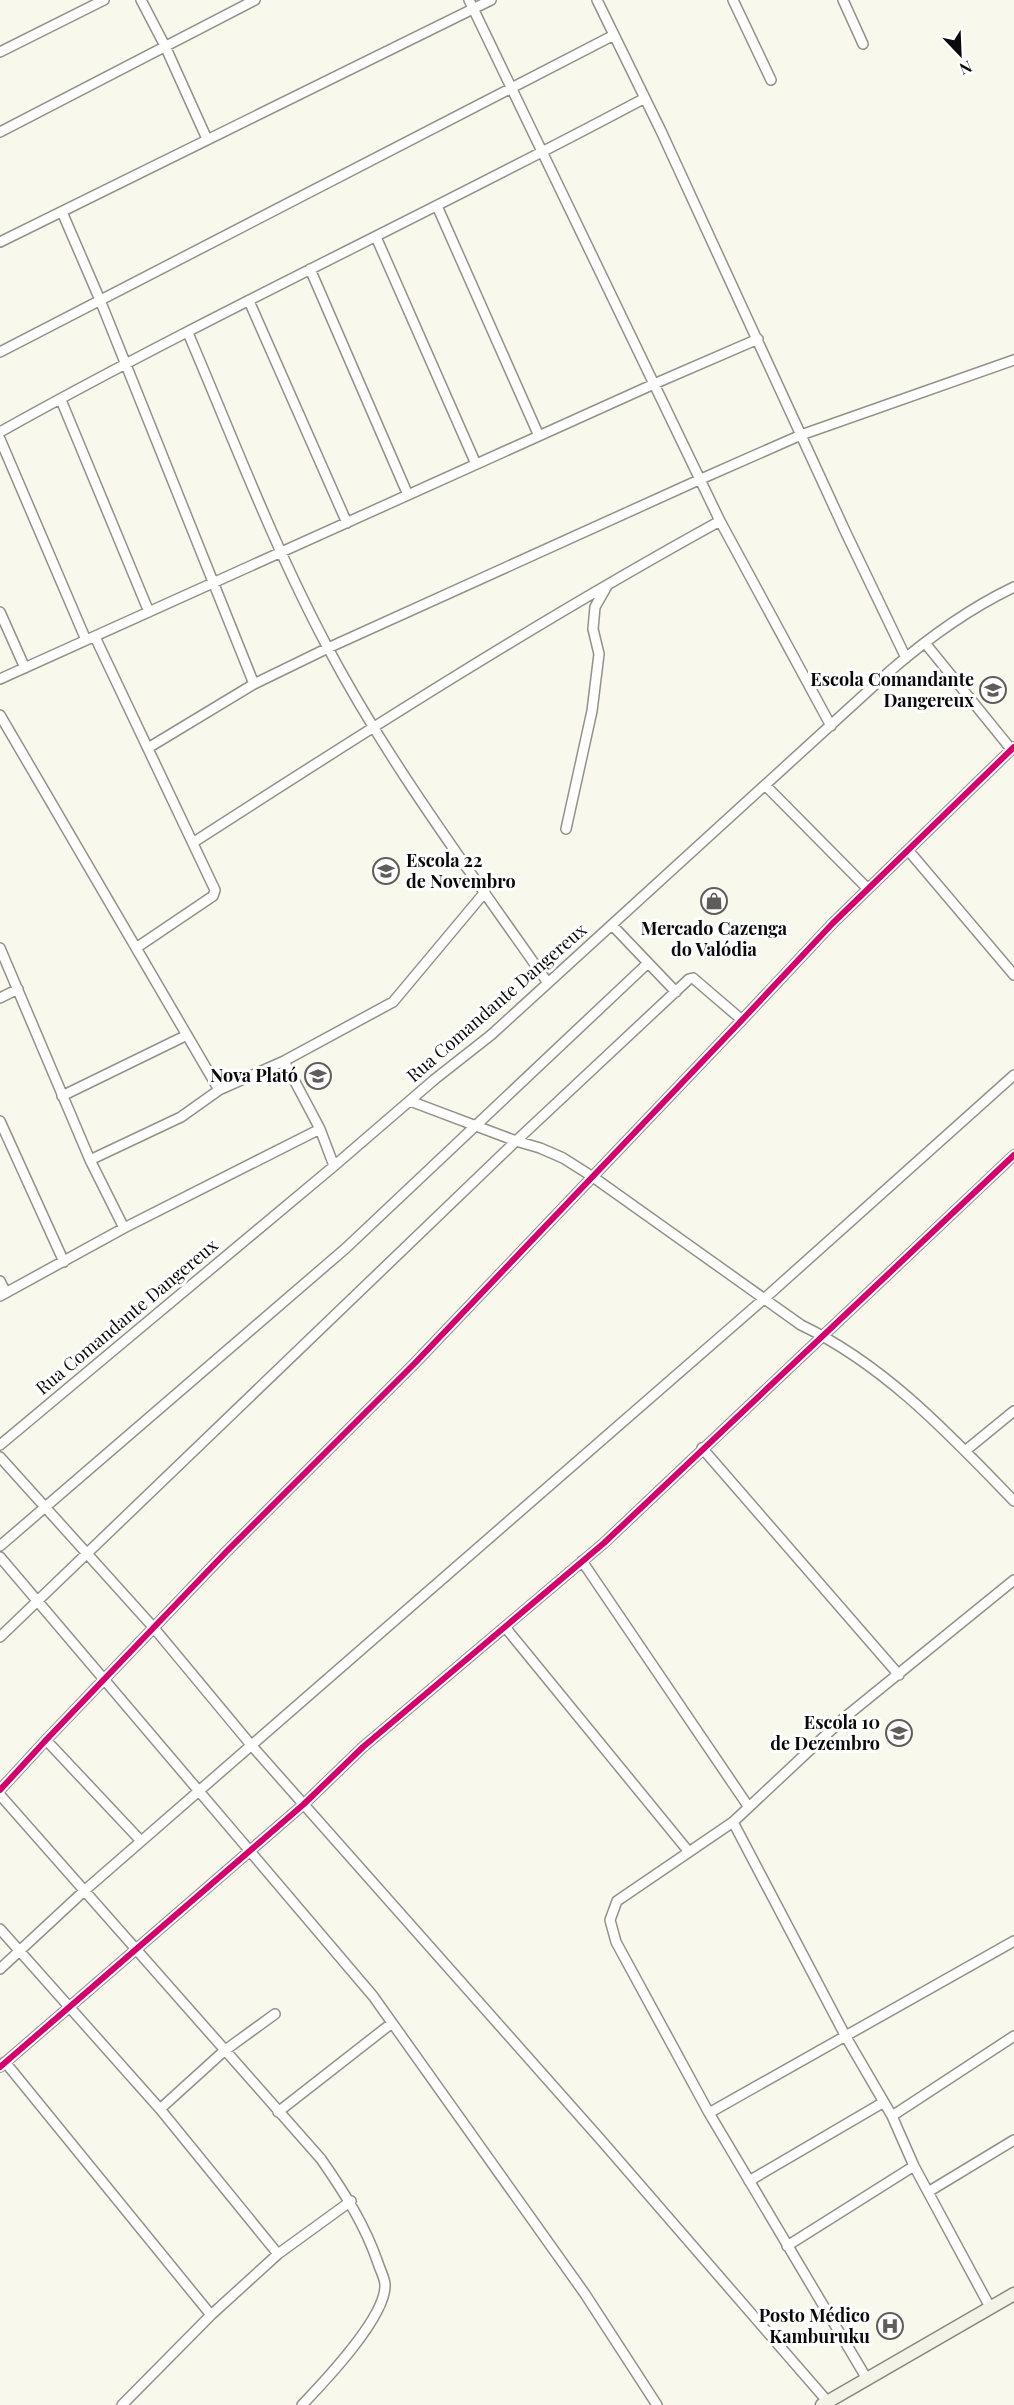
<svg xmlns="http://www.w3.org/2000/svg" width="1014" height="2405" viewBox="0 0 1014 2405" font-family="'Playfair Display',serif">
<style>
.lines{fill:none;stroke-linecap:round;stroke-linejoin:round}
.minor-casing{stroke:#92918c;stroke-width:12}
.secondary-casing{stroke:#888883;stroke-width:15}
.minor{stroke:#fefefc;stroke-width:9}
.secondary{stroke:#f4f3e7;stroke-width:12}
.cycleway-casing{stroke:#fff;stroke-width:10}
.cycleway{stroke:#d6006c;stroke-width:6}
.labels{text-anchor:middle;stroke-width:6;stroke-linejoin:round;paint-order:stroke}
.poi-label{font-size:18px;font-weight:bold;fill:#0a0a0a;stroke:#fff;text-anchor:end}
.street-label{font-size:18px;fill:#0a0a0a;stroke:#fff}
</style>
<rect width="100%" height="100%" fill="#f9f8ed"/>
<g class="lines">
<defs>
<path id="minor" d="M141,0L165,46L207,139
M469,0L720,521L831,726
M597,0L661,131L846,533L906,658
M733,0L771,80
M843,0L863,44
M0,52L104,0
M0,132L255,0
M437,206L539,436
M62,212L100,300L254,684
M376,237L476,464
M0,242L491,0
M310,269L408,495
M249,301L347,523
M188,333C233,438 274,547 328,648C390,765 472,874 548,983
M0,352L614,35
M61,400L149,612
M0,432C211,314 432,212 645,98
M0,439L86,640
M0,612L25,668
M95,637L215,890L213,896L136,948
M925,643L1011,749
M0,679L654,384L758,339
M0,715L219,1090
M148,748L254,684L328,648L701,479L801,435L1014,360
M766,786L867,888
M566,829L592,711L599,654L593,629L595,607L607,586
M194,842C366,731 540,620 720,521
M908,850L1014,975
M612,925L676,992
M0,948L90,1160L124,1228
M0,998L18,989
M284,1061L320,1129L334,1166
M62,1096L187,1035
M410,1101L516,1141L540,1148L563,1158L593,1177L801,1325C885,1365 950,1435 1014,1501
M0,1121L64,1262
M90,1160L181,1117L219,1090L284,1061L393,1002L485,892
M0,1281L6,1293
M0,1296L124,1228L320,1129
M0,1445L334,1166L435,1079L491,1035L890,671C927,639 970,608 1014,587
M702,1448L899,1675
M965,1451L1014,1411
M0,1457L154,1628L252,1746L601,2140L828,2402
M0,1546L346,1248L648,963
M0,1557L373,1996L585,2294L657,2405
M582,1561L748,1806
M505,1627L689,1852
M0,1637L516,1141L689,979L693,978L742,1020
M46,1740L141,1841
M0,1790L46,1740L227,1551L415,1363L742,1020L833,923L1014,747
M0,1795L321,2159C344,2192 365,2225 378,2263C380,2270 385,2278 385,2285C386,2317 324,2382 302,2405
M733,1822L846,2037L892,2116L914,2166L990,2307
M0,1929L160,2109L278,2254
M0,1969L84,1891L765,1298L1014,1075
M5,2062L211,2315
M0,2067L304,1804L363,1747L604,1543L1014,1155
M160,2109L224,2051L275,2014
M278,2112L392,2023
M709,2113L1014,1941
M892,2116L1014,2036
M749,2181L884,2102
M928,2192L1014,2140
M787,2246L914,2166
M867,2379L709,2113L616,1942L610,1920L617,1901L733,1822L844,1718L1014,1580
M122,2405L211,2315L278,2254L351,2201"/>
<path id="secondary" d="M822,2405L1014,2294"/>
</defs>
<!-- minor casing -->
<use href="#minor" class="minor-casing"/>
<!-- secondary casing -->
<use href="#secondary" class="secondary-casing"/>
<!-- minor -->
<use href="#minor" class="minor"/>
<!-- secondary -->
<use href="#secondary" class="secondary"/>
<defs>
<path id="cycleway" d="M0,1790L46,1740L227,1551L415,1363L742,1020L833,923L1014,747
M0,2067L304,1804L363,1747L604,1543L1014,1155"/>
</defs>
<!-- cycleway casing -->
<use href="#cycleway" class="cycleway-casing"/>
<!-- cycleway -->
<use href="#cycleway" class="cycleway"/>
</g>
<!-- icons -->
<defs>
<symbol id="school-ring" viewBox="-11 -11 22 22"><circle r="9.5" fill="#fff" stroke="#5e5d59" stroke-width="1.5"/><path d="M0-5L7-2L0 1L-7-2ZM-4 1L0 2.5L4 1V4Q0 6-4 4Z" fill="#5e5d59"/></symbol>
<symbol id="shop-ring" viewBox="-11 -11 22 22"><circle r="9.5" fill="#fff" stroke="#5e5d59" stroke-width="1.5"/><path d="M-5-2.5h2.3a2.7 3.5 0 0 1 5.4 0H5L5.5 6h-11ZM-1.5-2.5h3a1.5 2.3 0 0 0-3 0Z" fill="#5e5d59"/></symbol>
<symbol id="hospital-ring" viewBox="-11 -11 22 22"><circle r="9.5" fill="#fff" stroke="#5e5d59" stroke-width="1.5"/><path d="M-5-5h3v3.5h4V-5h3V5h-3V1.5h-4V5h-3Z" fill="#5e5d59"/></symbol>
</defs>
<g fill-rule="evenodd">
<use href="#school-ring" x="978" y="675" width="30" height="30"/>
<use href="#school-ring" x="371" y="856" width="30" height="30"/>
<use href="#shop-ring" x="699" y="886" width="30" height="30"/>
<use href="#school-ring" x="303" y="1061" width="30" height="30"/>
<use href="#school-ring" x="884" y="1718" width="30" height="30"/>
<use href="#hospital-ring" x="875" y="2311" width="30" height="30"/>
</g>
<g class="labels">
<!-- poi labels -->
<g class="poi-label">
<text x="974" y="686">Escola Comandante<tspan x="974" dy="21">Dangereux</tspan></text>
<text x="406" y="867" text-anchor="start">Escola 22<tspan x="406" dy="21">de Novembro</tspan></text>
<text x="714" y="935" text-anchor="middle">Mercado Cazenga<tspan x="714" dy="21">do Valódia</tspan></text>
<text x="298" y="1082">Nova Plató</text>
<text x="880" y="1729">Escola 10<tspan x="880" dy="21">de Dezembro</tspan></text>
<text x="870" y="2322">Posto Médico<tspan x="870" dy="21">Kamburuku</tspan></text>
</g>
<!-- street labels -->
<g class="street-label">
<text transform="translate(497 1003) rotate(-41)" y="6">Rua Comandante Dangereux</text>
<text transform="translate(127 1317) rotate(-40)" y="6">Rua Comandante Dangereux</text>
</g>
</g>
<!-- north arrow -->
<g transform="translate(960 54) rotate(157)" stroke="#ffffff" stroke-width="4.5" paint-order="stroke">
<path d="M0-4.5L10 22L0 15L-10 22Z" fill="#0a0a0a"/>
<text y="-9" font-size="16" font-weight="bold" text-anchor="middle" fill="#0a0a0a">N</text>
</g>
</svg>
